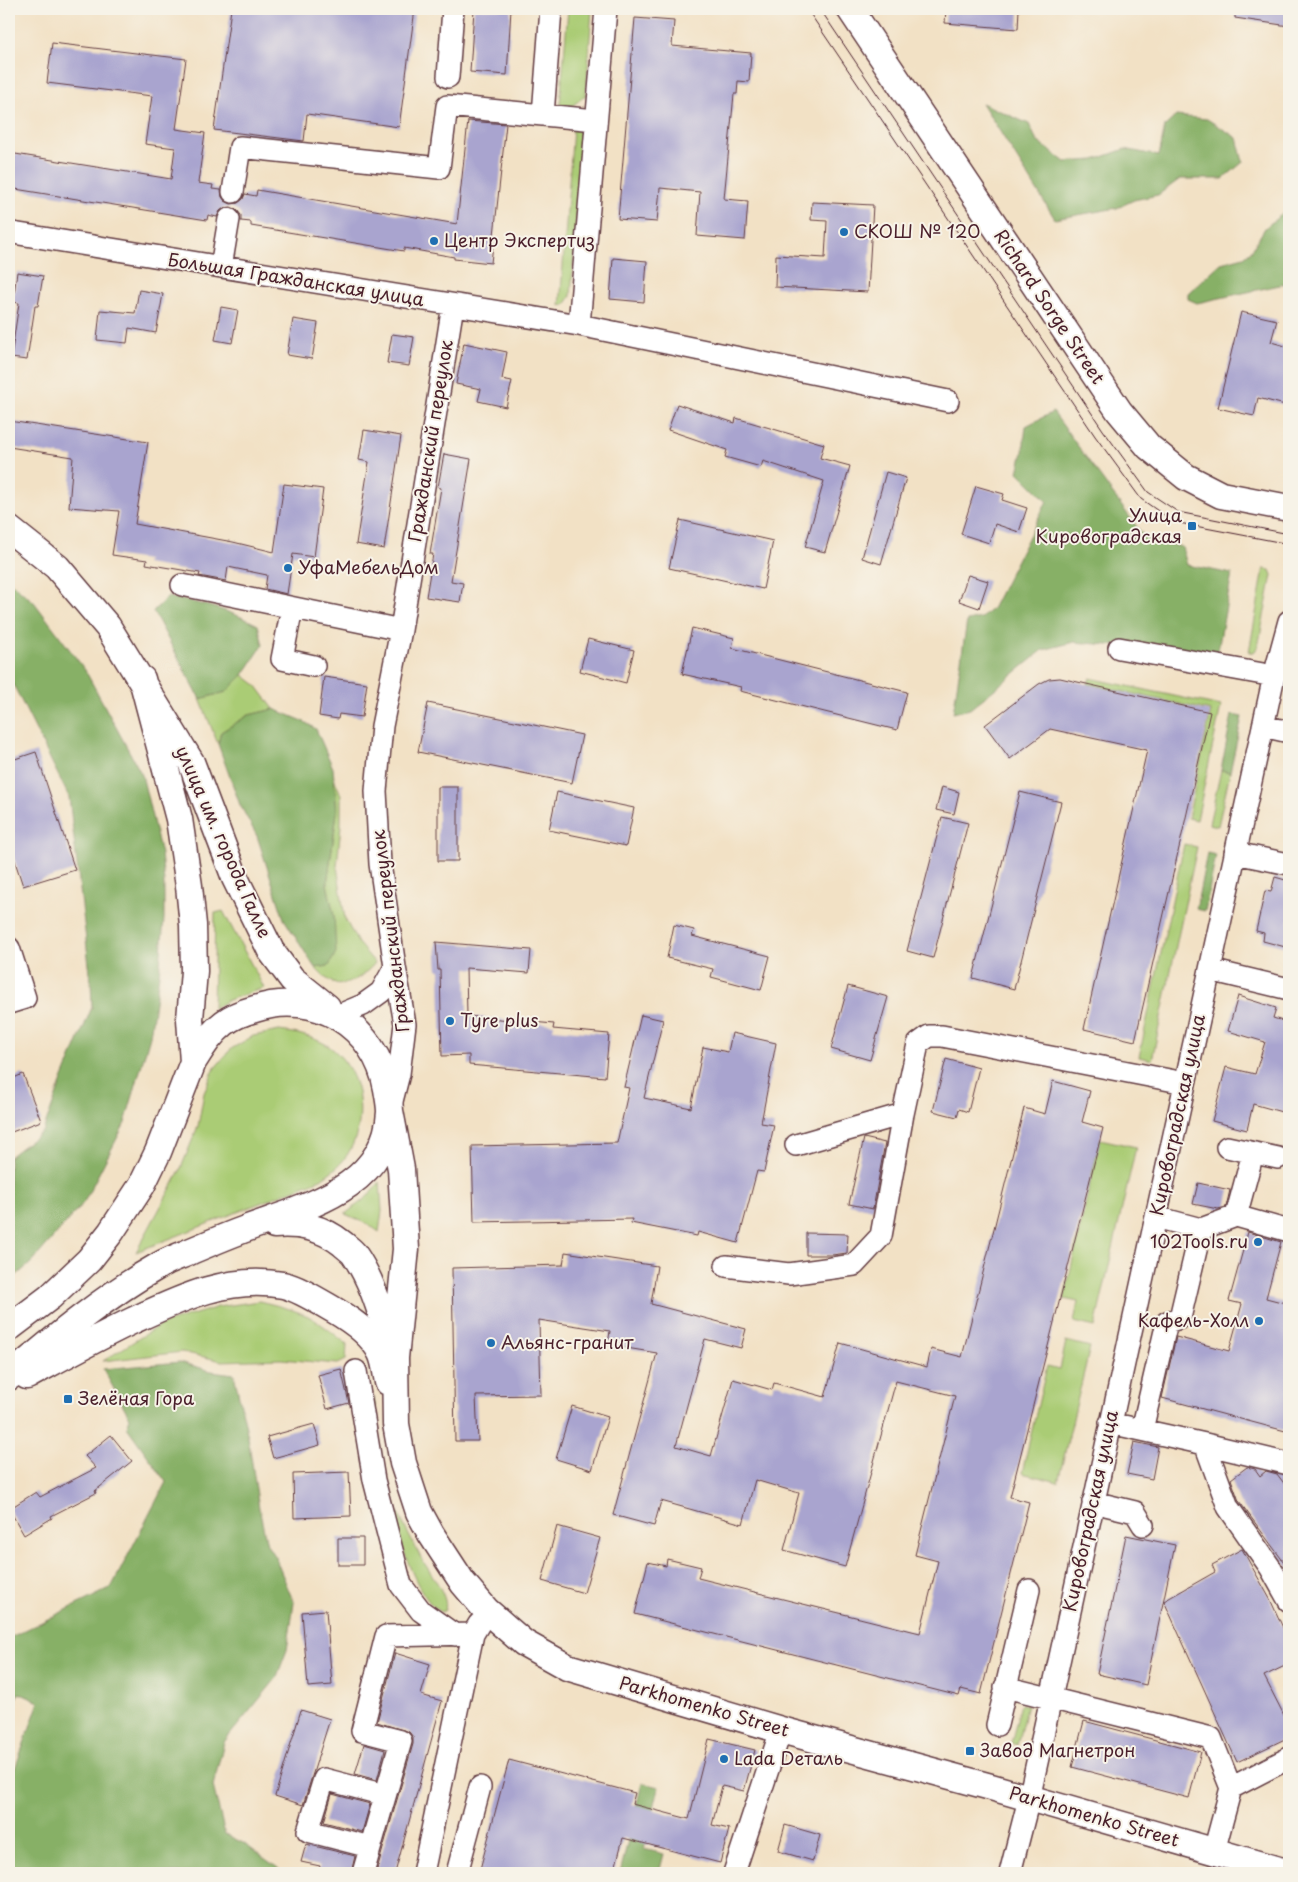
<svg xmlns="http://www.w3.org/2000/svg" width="1298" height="1882" viewBox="0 0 1298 1882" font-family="'Playpen Sans',sans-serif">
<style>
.green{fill:#aacc74;stroke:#7a7650}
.forest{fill:#87b066;stroke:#686848}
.building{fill:#a9a4cf}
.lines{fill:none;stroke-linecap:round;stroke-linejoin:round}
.minor-casing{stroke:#633c42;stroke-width:24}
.major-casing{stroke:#633c42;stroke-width:29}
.minor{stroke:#fff;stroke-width:21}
.major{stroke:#fff;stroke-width:26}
.tram{stroke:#4a1f2b;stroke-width:1}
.poi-dot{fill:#1f6fb2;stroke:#f7f3e8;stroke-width:2}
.labels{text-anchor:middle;stroke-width:4;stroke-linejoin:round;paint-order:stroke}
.poi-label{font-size:18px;fill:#4a1f2b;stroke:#f7f3e8;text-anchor:start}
.street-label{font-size:18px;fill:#4a1f2b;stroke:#f7f3e8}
</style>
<rect width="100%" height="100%" fill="#f7f3e8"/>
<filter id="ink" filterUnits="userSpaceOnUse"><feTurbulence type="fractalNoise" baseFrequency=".02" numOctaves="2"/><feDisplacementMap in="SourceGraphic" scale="10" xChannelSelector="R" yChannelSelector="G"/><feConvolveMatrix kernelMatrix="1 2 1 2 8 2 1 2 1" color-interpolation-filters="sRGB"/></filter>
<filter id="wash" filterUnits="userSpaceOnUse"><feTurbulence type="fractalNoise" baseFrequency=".0096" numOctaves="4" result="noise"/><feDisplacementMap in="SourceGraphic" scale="20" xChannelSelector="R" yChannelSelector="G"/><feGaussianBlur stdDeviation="1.12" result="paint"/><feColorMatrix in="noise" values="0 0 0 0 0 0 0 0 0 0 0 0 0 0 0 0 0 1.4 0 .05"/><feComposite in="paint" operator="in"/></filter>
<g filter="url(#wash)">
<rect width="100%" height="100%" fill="#f2e1c5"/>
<!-- green -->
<path class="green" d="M568,9H592L586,95L572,106L560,105Z
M573,128L578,129L582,137L571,296L565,305L560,306Z
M1264,569L1270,570L1272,575L1258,647L1254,652H1249Z
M243,675L256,685L274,709L249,715L221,732L218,744L200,699L226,692Z
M1090,678L1221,706L1197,820L1188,818L1211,711L1088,684Z
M1221,770L1230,772L1218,826L1209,824Z
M334,778L341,795V825L337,866L345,919L358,943L375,963C364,976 343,992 327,979C322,976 319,971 315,968L329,966L334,916L327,884L337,812Z
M1184,844L1197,847L1152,1060L1139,1057Z
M223,911L264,988L228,1000L213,1009L215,913Z
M279,1031C296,1033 311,1036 327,1045C365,1070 370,1128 342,1162C337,1168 328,1174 321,1179L136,1252L179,1173L198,1126L204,1093L214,1069L231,1049L253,1036Z
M1100,1139L1136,1147L1095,1327L1074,1322L1078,1302L1064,1299Z
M380,1182L382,1211L379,1232L368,1224L345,1214L366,1198Z
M259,1301C276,1305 292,1309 308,1316C321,1323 334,1334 347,1344L346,1360L338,1364L281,1359L222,1361L182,1352L103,1361L160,1325L218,1307Z
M1066,1341L1090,1347L1058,1482L1022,1473L1047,1366L1060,1369Z
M374,1397C378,1433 382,1473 396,1507C402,1522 410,1538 418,1552C425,1568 450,1594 445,1610L442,1612C407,1598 382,1475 376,1439C374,1430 371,1421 371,1412C371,1407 373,1402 374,1397Z
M1021,1704L1027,1705L1017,1745L1011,1743Z"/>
<!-- forest -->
<path class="forest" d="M982,103L1029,124L1037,141L1065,162L1094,160L1125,149L1159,156L1165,126L1176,116L1207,119L1237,138L1243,162L1223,179H1180L1158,195L1134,200L1117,208L1055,219Z
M1289,208V283L1197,303L1188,299V293L1221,263L1244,257L1251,251L1265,228Z
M1053,412L1145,538L1182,547L1187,565L1232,574L1218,650L1198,653L1074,642L1043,650L970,709L953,713L967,621L981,618L992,609L1047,501L1018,472L1023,452L1026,426Z
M9,581L34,602L85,670L142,775L161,854L164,882V919L159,975L150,1036L125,1123L84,1202L32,1262L9,1282V1157L43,1131L62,1080L92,1007L91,982L69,797L9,676Z
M168,597C200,603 230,610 258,625L263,645L243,675L226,692L200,699L153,611Z
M274,709L303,721L316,729L333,768L337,812L327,884L334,916L336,952L329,966L315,968L284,919L257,836L240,805L218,744L221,732L249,715Z
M1232,715L1242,717L1230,772L1221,770Z
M1207,853L1216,855L1205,911L1196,909Z
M180,1362L211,1371L234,1374L248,1437L259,1508L267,1545L275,1557L294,1603L287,1650L276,1679L224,1742L213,1786L225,1834L243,1843L278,1868L281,1873H9V1778L14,1771L39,1702L19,1693L9,1710V1638L111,1588L166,1482L127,1427L130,1418L103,1369Z
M642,1783L659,1787L644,1849L664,1854L659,1873H620Z"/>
<g id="blocks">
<!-- building -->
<path class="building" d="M231,9H415L399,127L307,114L304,141L214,130Z
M474,9H511L507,75L470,72Z
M946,9H1019L1018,29L945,23Z
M1235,9H1289V26L1235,18Z
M635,18L674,21L672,46L751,53L749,82L738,81L737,94H734L724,199L748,201L745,240L697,236L700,192L660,188L657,222L618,219Z
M52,43L186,59L176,129L205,133L198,183L213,185L212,189L221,190L222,197L225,201L231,204L238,203L243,199L245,194L256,196L257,190L457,224L468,121L506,124L491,263L454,259V257L404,248V251L251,226V222L241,221V215L237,210L231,207L224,208L220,211L217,217L208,215L207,220L9,188V153L171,179L175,148L145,144L152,96L47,83Z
M812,202L873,205L868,292L775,287L776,255L825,258L827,221L811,220Z
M613,258L647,261L644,302L610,299Z
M17,272L43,276L38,306H35L27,360L11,358L19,303L13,302Z
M139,290L163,294L156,333L129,328L127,343L97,340L100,310L135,313Z
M221,307L238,310L232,343L215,340Z
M1241,312L1277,320L1271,342L1289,347V406L1258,398L1254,416L1218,408Z
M293,319L318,323L312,359L287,355Z
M392,334L414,337L409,366L387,363Z
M464,343L507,352L502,379L512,381L506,407L478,401L481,389L456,384Z
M677,404L735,423L736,418L824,444L820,458L850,466L825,552L805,547L824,481L763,461L761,467L725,457L727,450L668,430Z
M9,421L148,442L135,524L233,542L274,552L284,484L323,489L314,557L293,554L287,594L265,589L267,575L228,567L226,581L199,576L200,573L146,564L147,560L112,555L119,511L69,507L73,457L9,447Z
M364,430L401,436L384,549L356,544L369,462L359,460Z
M444,454L471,459L451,581L463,583L460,602L426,597L433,554H430L441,488L438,487Z
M886,472L906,478L881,564L862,558Z
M976,486L1004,494L1002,500L1027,508L1019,532L995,524L989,543L961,534Z
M680,520L773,541L763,589L669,568Z
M968,575L988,581L979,608L959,601Z
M692,628L734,638L732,648L907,692L897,730L740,691L741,687L682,674Z
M588,639L634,650L626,683L580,671Z
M324,677L367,683L362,717L339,714L338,719L319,716Z
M1060,678L1210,712L1135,1041L1084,1029L1147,750L1050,729L1010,759L985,725L1039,684L1049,679Z
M428,703L582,735L572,783L418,752Z
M36,752L75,870L23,886L9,843V761Z
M438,787H458V861H438Z
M942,787L959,792L954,814L936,810Z
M557,792L634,808L626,846L549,830Z
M1020,792L1061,802L1014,989L973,978Z
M942,817L968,823L933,958L907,951Z
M1275,877L1289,881V948L1263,941L1264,933L1256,931L1265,891L1271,892Z
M674,925L694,930L692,936L770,956L761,990L711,977L713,969L667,958Z
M436,942L531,950L529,973L466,968L467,1016L554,1024L553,1029L609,1034L605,1077L469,1065V1055L442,1056L440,970H438Z
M848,986L888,997L870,1060L831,1049Z
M1238,996L1276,1008L1273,1018L1289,1023V1114L1253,1104L1247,1130L1212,1121L1226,1067L1255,1074L1265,1042L1228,1031Z
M641,1015L663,1020L644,1098L691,1108L703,1047L728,1052L732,1033L776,1043L761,1123L774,1125L764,1172L757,1171L738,1243L698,1232L697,1236L631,1223L632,1219L474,1222L472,1146L617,1143L629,1088L624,1087Z
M946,1059L979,1068L968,1112L959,1109L957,1117L933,1111Z
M23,1074L41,1121L9,1133V1080Z
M1053,1081L1090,1091L1082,1122L1103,1128L1010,1497L1029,1502L981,1694L961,1689L959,1696L635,1614L648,1562L666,1566L667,1559L701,1567L698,1578L920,1633L938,1561L915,1555L955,1396L896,1381L845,1567L784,1550L799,1493L755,1480L743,1524L661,1501L654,1526L613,1515L657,1353L608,1345L610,1331L539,1320L541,1395L476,1396L478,1441H455L452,1268L563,1265L565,1252L657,1266L651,1304L746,1329L741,1348L705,1339L676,1446L711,1456L733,1379L772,1390L774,1383L825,1397L840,1343L927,1367L931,1349L962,1357L1024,1108L1045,1114Z
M864,1138L885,1143L873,1209L849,1204Z
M1198,1183L1230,1190L1226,1207L1218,1209L1193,1204Z
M1248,1232L1281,1242L1266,1298L1289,1304V1432L1162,1398L1176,1337L1229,1351L1242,1304L1229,1301Z
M806,1233L848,1234L847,1253L832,1255H806Z
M341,1369L349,1403L327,1409L318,1375Z
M572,1406L608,1417L592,1470L556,1459Z
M314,1424L320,1445L273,1458L267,1437Z
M111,1435L132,1461L95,1491L96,1493L51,1516L52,1518L24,1535L9,1509L36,1492L40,1497L96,1468L85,1456Z
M1134,1442L1158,1447L1152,1479L1127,1474Z
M1247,1467L1255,1469L1260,1476L1266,1471L1277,1474L1289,1490V1569L1239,1501L1231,1479Z
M349,1472L351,1516L294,1518L293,1474Z
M557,1526L600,1538L584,1593L542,1581Z
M1126,1535L1175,1545L1146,1685L1097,1674Z
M338,1538H363V1565H338Z
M1242,1549L1270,1599L1289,1641V1664L1264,1676L1289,1725V1737L1237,1762L1164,1601L1215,1572L1212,1565Z
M326,1610L332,1685L308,1687L302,1612Z
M395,1653L430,1664L421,1695L442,1701L395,1873H376L413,1744V1737L409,1732L377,1722Z
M301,1710L330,1719L303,1805L275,1796Z
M1084,1721L1201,1752L1189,1798L1072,1767Z
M709,1739L755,1750L744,1791L722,1786L712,1825L729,1829L720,1863L623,1838L614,1873H479L509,1760L635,1793L632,1804L689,1819Z
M364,1744L385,1750L377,1780L355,1774Z
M332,1794L370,1804L362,1832L324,1822Z
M785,1825L820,1835L813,1861L778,1851Z
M306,1844L355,1856L351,1873H318L320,1866L301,1862Z"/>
</g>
</g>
<g filter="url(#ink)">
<use href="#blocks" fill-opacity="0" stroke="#633c42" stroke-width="1"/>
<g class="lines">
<defs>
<path id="minor" d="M448,77L453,9
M543,115L551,9
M233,192L240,147L439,168L447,106L596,120
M13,233L579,325L948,401
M221,267L229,219
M579,325L606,9
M182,585L401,630
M292,608L282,659L314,666
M1119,648L1274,676
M1263,726L1289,732
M1235,853L1289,864
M9,948L25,998L9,1003
M1210,970L1289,989
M337,1016L363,1005L381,992L395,967
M391,1105L399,1074L405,1024L395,967L380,864L376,791L382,726L401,630L453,305
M796,1145L903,1114
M1227,1147L1278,1158
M1236,1216L1253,1153
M1156,1217L1201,1229L1236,1216L1289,1231
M726,1266L789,1274L854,1265L881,1236L903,1114L918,1044L929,1036H942L1185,1083
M356,1371L374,1480L401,1585L421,1611L455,1635
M1110,1423L1205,1444L1228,1507L1270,1567L1289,1601
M1142,1430L1167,1322L1180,1318L1201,1229
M1205,1444L1289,1464
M1093,1502L1135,1512L1143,1525
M1005,1687L1211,1738L1231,1788L1214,1851
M997,1725L1029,1590
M1231,1788L1289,1758
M370,1847L308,1831L324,1779L385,1795
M363,1873L401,1741L362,1731L386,1636L473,1634
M423,1873L473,1634L479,1624
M457,1873L480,1787
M734,1873L781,1730
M1010,1873L1029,1799L1274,676L1289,621"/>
<path id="major" d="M850,9L1119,411L1149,447L1186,477L1221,495L1289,508
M9,529L57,567L108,627L191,762L235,878L271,951L292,979L327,1007
M390,1111L401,1169L406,1249L395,1358L396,1424L403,1463L419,1512L431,1534L463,1583L486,1610L524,1643L567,1667L781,1730L991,1787L1289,1873
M274,1225C300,1223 322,1227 343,1244C346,1247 351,1250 354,1254C373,1281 382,1316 392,1348
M9,1328L50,1297L89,1260L111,1232L142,1185L158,1152L193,1062L190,1019L194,971L193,925L189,886L179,819L142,679
M27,1376C62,1357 98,1337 134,1320C181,1298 229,1275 283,1285C298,1288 320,1302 334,1310C351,1320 372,1334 381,1353C385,1361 386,1373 388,1382
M9,1377C57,1336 105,1296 160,1265C170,1259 181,1256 191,1251C210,1243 229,1235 248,1228C307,1206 386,1188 390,1112C390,1104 388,1096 387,1089C376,1026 315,989 255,1009C244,1012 233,1016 224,1023C210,1034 202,1048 193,1062"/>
</defs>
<!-- minor casing -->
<use href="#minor" class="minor-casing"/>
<!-- major casing -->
<use href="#major" class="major-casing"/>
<!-- minor -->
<use href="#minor" class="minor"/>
<!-- major -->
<use href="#major" class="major"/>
<!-- tram -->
<path class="tram" d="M807,9L1095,436L1141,499L1174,522L1289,544
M820,9L1103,430L1148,492L1178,512L1289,534"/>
</g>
</g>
<!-- markers -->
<g class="poi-dot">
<circle cx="844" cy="232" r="5"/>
<circle cx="434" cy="241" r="5"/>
<rect x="1187" y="521" width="10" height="10" rx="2.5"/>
<circle cx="288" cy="568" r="5"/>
<circle cx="450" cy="1021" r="5"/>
<circle cx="1258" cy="1242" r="5"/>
<circle cx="1259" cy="1321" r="5"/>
<circle cx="491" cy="1343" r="5"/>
<rect x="63" y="1394" width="10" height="10" rx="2.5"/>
<rect x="965" y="1746" width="10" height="10" rx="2.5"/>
<circle cx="724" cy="1759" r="5"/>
</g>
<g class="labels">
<!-- poi labels -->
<g class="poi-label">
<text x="854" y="238">СКОШ № 120</text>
<text x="444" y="247">Центр Экспертиз</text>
<text x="1182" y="522" text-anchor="end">Улица<tspan x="1182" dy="21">Кировоградская</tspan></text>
<text x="298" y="574">УфаМебельДом</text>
<text x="460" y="1027">Tyre plus</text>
<text x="1248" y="1248" text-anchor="end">102Tools.ru</text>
<text x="1249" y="1327" text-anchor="end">Кафель-Холл</text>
<text x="501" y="1349">Альянс-гранит</text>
<text x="78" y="1405">Зелёная Гора</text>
<text x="980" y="1757">Завод Магнетрон</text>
<text x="734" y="1765">Lada Dеталь</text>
</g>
<!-- street labels -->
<g class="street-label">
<text transform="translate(296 280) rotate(9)" y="6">Большая Гражданская улица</text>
<text transform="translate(1049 307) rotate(56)" y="6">Richard Sorge Street</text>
<text transform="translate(431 441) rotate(-81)" y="6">Гражданский переулок</text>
<text transform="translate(223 842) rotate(66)" y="6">улица им. города Галле</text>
<text transform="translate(391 931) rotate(-97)" y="6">Гражданский переулок</text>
<text transform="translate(1178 1115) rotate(-78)" y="6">Кировоградская улица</text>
<text transform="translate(1091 1511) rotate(-78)" y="6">Кировоградская улица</text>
<text transform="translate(704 1707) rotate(16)" y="6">Parkhomenko Street</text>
<text transform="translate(1094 1817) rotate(16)" y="6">Parkhomenko Street</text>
</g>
</g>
<!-- margin -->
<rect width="1298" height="1882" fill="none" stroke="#f7f3e8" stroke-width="30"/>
</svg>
